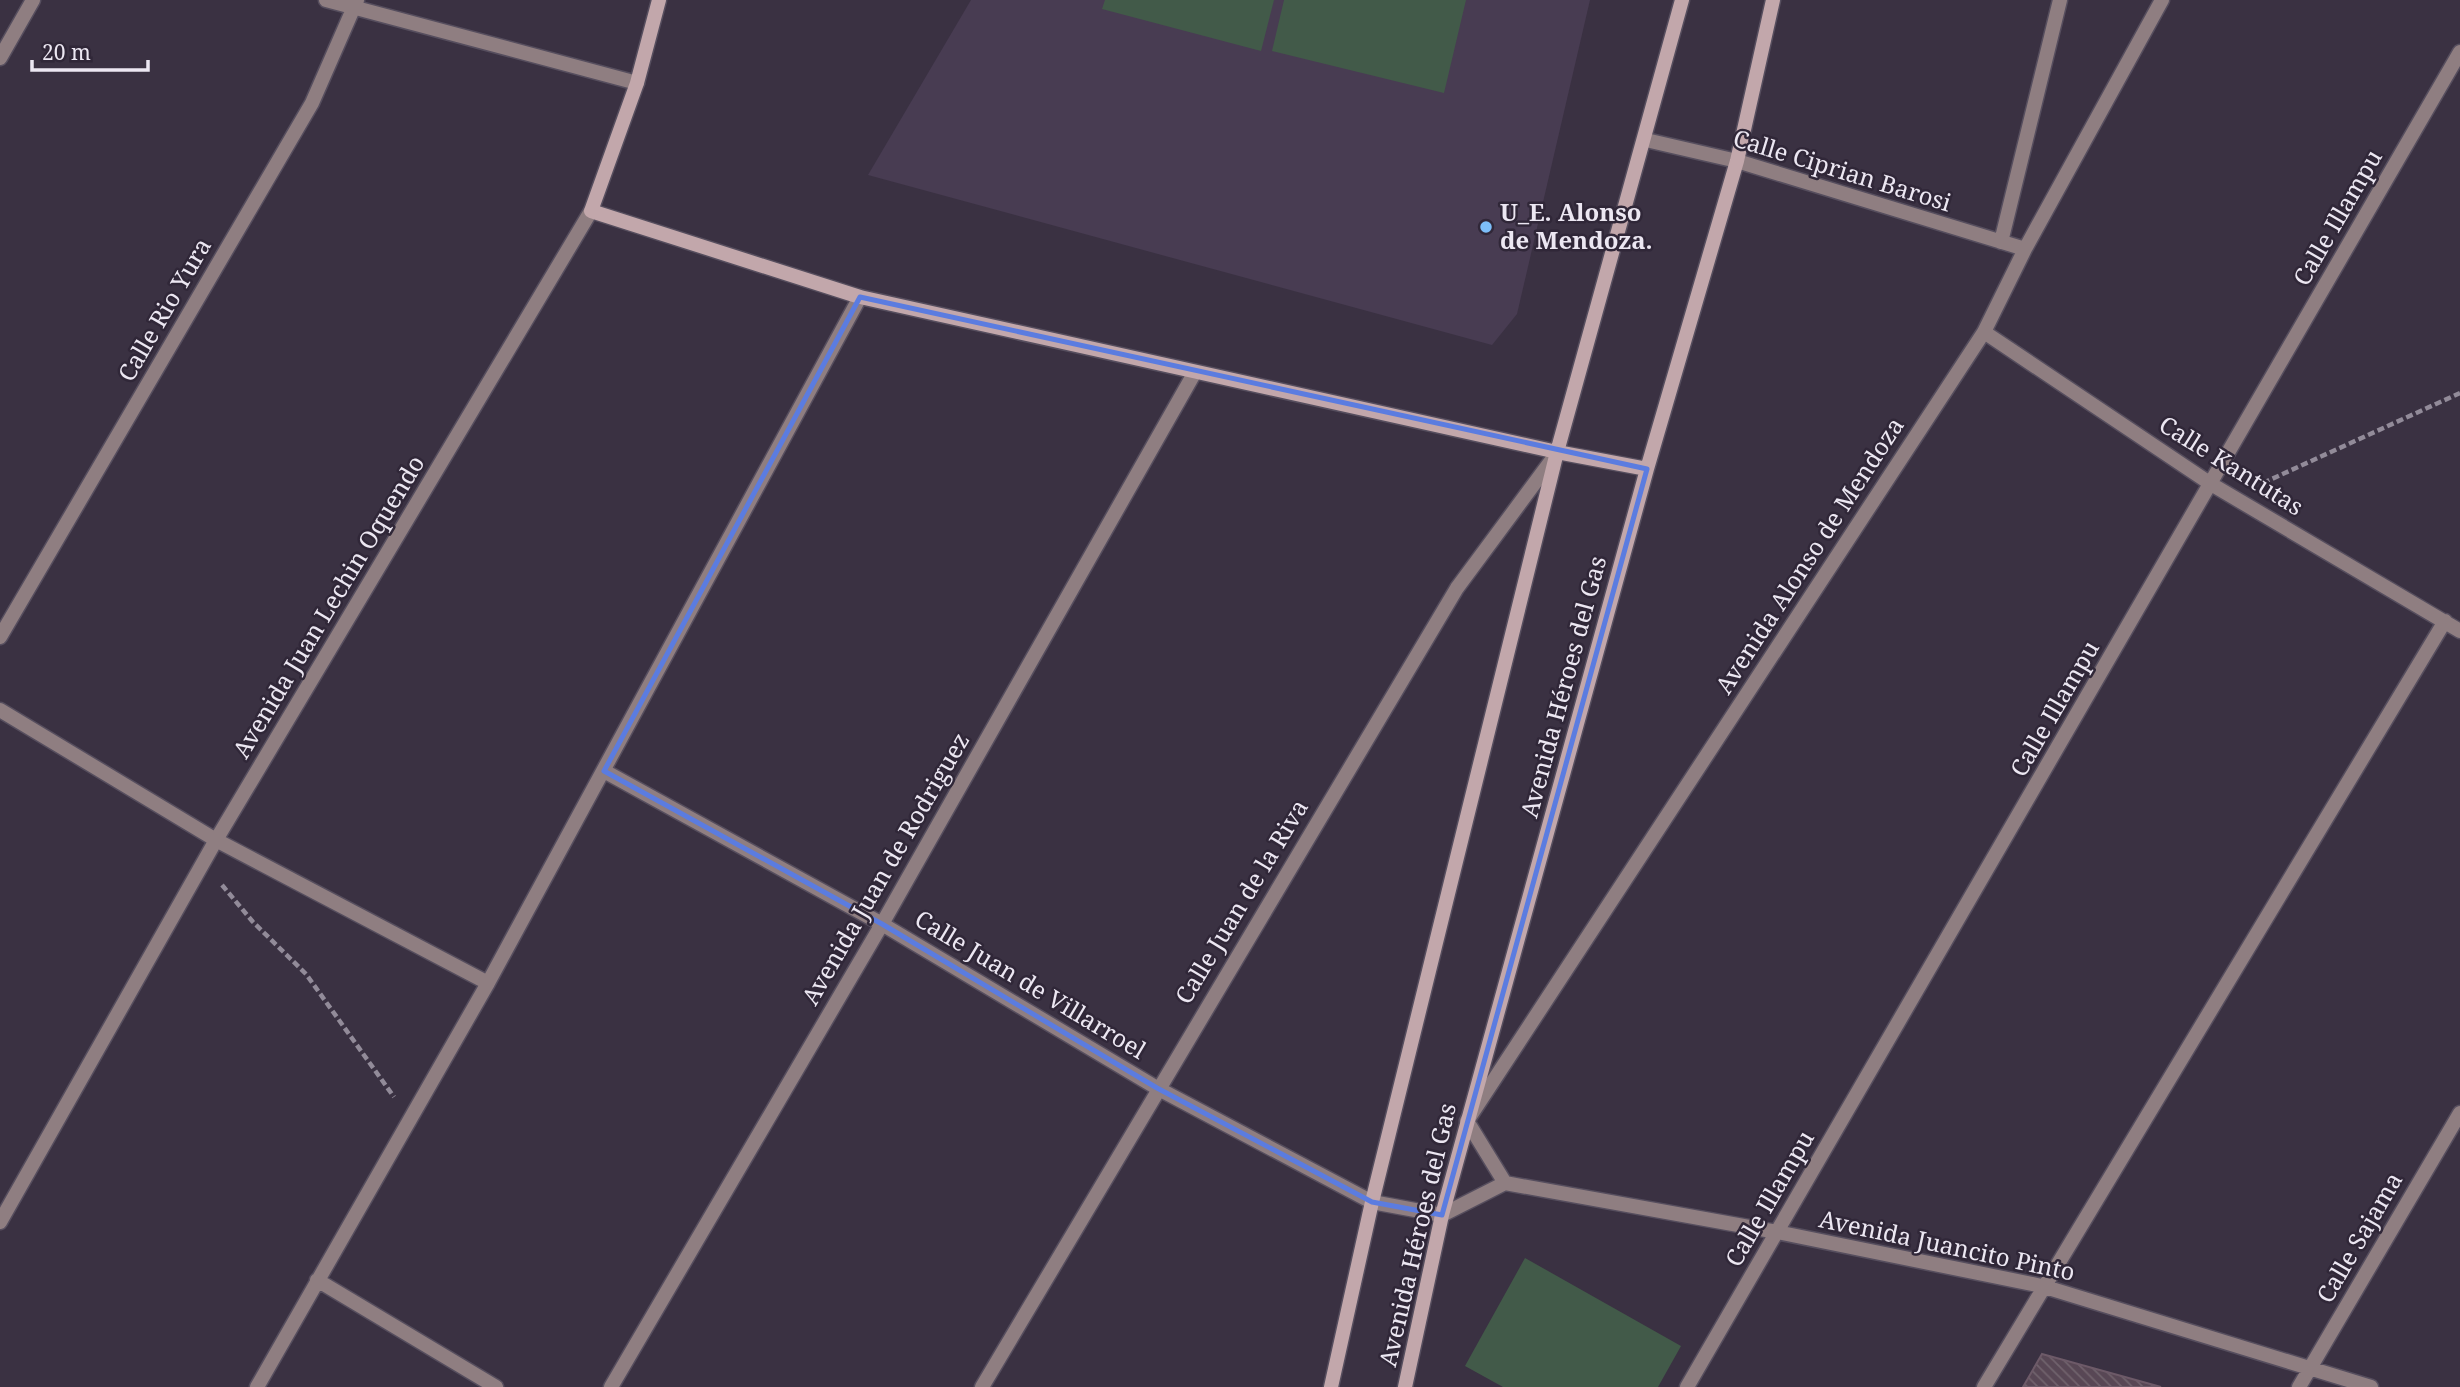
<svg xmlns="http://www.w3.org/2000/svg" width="2460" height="1387" viewBox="0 0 2460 1387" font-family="'Noto Serif',serif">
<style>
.built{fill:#483c52}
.garden{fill:#425a49}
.building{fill:url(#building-back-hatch);stroke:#6d5a68;stroke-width:2;filter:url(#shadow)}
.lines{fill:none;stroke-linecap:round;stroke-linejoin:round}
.street-casing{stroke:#564e5e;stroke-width:17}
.secondary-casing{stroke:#564e5e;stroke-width:17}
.path{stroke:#928b99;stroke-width:4.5;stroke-dasharray:7 3.5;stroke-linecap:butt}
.street{stroke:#8f7e81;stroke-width:14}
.secondary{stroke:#c2a7ab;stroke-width:14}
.marked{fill:none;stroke:#5b7ce0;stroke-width:5;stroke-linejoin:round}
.poi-dot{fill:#7dbef9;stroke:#302738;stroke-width:2.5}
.labels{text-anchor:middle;stroke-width:5;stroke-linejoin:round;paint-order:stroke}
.street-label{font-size:24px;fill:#ece7f2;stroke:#302738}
.poi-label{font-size:24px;font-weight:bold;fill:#ece7f2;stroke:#302738;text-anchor:start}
</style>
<defs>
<pattern id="building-back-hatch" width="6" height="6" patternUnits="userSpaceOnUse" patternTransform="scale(1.75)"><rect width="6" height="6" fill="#584754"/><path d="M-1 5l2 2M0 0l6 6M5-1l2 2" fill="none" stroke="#70626d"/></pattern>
<filter id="shadow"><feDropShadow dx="8" dy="4.5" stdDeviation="0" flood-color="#0009"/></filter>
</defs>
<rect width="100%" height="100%" fill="#3a3142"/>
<!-- built -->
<path class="built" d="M971,0H1590L1517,314L1492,345L868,175Z"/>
<!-- garden -->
<path class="garden" d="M1105,0H1274L1261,51L1102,9Z
M1284,0H1466L1444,93L1272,51Z
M1525,1258L1681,1346L1658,1387H1503L1465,1366Z"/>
<!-- building -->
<path class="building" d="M2042,1354L2161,1387H2023Z"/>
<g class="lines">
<defs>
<path id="street" d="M326,0L637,83
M2162,0L2025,249L1984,332L1467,1121L1505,1183L1777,1232L2042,1286L2371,1387
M0,58L33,0
M1646,140L1737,161L2025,249
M2001,242L2060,0
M1984,332L2211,484L2460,631
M0,637L312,103L357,0
M0,710L216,840L488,983
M604,771L882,924L1157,1088L1372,1202L1442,1215L1505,1183
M0,1222L216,840L591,211
M317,1280L496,1387
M257,1387L488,983L860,297
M611,1387L882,924L1195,372
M982,1387L1457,588L1557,453
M1687,1387L2460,52
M1984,1387L2445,621
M2299,1387L2460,1113"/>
<path id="secondary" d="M659,0L637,83L591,211L860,297L1557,452L1647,469
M1331,1387L1372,1202L1557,452L1682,0
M1405,1387L1442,1215L1647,469L1737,161L1773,0"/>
</defs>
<!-- street casing -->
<use href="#street" class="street-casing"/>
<!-- secondary casing -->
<use href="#secondary" class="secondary-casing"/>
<!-- path -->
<path class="path" d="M2263,483L2460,393
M222,885L253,922L306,974L394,1097"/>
<!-- street -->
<use href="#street" class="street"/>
<!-- secondary -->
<use href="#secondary" class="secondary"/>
</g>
<!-- marked area -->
<path class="marked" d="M860,297L1647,469L1442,1215L1372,1202L1157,1088L882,924L604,771Z"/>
<!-- markers -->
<circle class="poi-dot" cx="1486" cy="227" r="7"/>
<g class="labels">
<!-- street labels -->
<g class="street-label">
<text transform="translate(1842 171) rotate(17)" y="8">Calle Ciprian Barosi</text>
<text transform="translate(2338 218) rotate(-60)" y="8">Calle Illampu</text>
<text transform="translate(165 310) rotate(-60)" y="8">Calle Rio Yura</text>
<text transform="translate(2231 466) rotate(32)" y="8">Calle Kantutas</text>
<text transform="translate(1810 556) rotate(-57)" y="8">Avenida Alonso de Mendoza</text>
<text transform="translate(329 607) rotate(-59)" y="8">Avenida Juan Lechin Oquendo</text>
<text transform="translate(1564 687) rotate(-75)" y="8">Avenida Héroes del Gas</text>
<text transform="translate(2055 709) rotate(-60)" y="8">Calle Illampu</text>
<text transform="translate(886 869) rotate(-60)" y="8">Avenida Juan de Rodriguez</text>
<text transform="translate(1242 902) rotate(-59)" y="8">Calle Juan de la Riva</text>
<text transform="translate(1030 985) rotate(31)" y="8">Calle Juan de Villarroel</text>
<text transform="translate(1770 1199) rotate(-60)" y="8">Calle Illampu</text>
<text transform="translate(1418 1235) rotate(-77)" y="8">Avenida Héroes del Gas</text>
<text transform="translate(2360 1238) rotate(-60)" y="8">Calle Sajama</text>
<text transform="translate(1947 1246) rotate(12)" y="8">Avenida Juancito Pinto</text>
</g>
<!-- poi labels -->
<g class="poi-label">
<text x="1500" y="221">U_E. Alonso<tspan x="1500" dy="28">de Mendoza.</tspan></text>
</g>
</g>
<!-- scale -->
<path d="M32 60v10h116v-10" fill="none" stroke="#ece7f2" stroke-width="3.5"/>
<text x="42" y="60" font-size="21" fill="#ece7f2" stroke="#302738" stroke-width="5" paint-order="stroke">20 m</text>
</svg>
